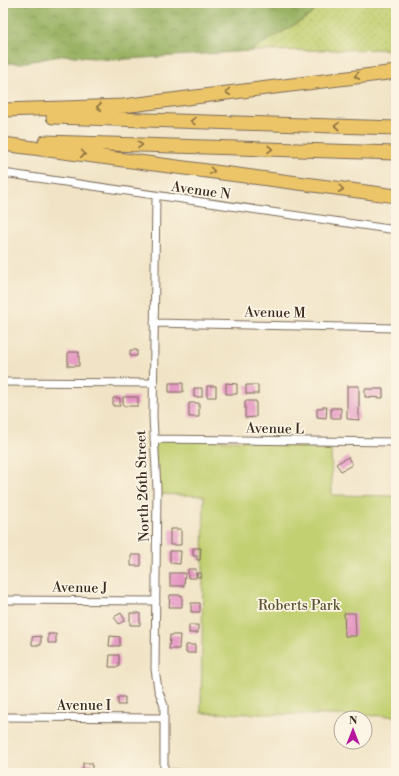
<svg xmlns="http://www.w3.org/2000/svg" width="399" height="776" viewBox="0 0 399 776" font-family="'Libre Bodoni',serif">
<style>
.grass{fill:url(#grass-dots);stroke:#7f7d48}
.forest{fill:url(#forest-crowns);stroke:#6a6e41}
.green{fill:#c3d072;stroke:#7f7d48}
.building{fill:#e596c3}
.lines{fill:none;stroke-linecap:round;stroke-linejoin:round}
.minor-casing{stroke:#7b6b59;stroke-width:9}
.motorway-casing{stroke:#7b6b59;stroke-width:15}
.minor{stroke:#fff;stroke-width:7}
.motorway{stroke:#edc569;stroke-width:13}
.oneway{stroke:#8b7040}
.labels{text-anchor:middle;stroke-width:3.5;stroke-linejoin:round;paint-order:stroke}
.street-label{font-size:14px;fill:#3b2a1e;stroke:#fcf5e5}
.park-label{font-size:14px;fill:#5d5433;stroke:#fcf5e5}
</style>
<defs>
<pattern id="grass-dots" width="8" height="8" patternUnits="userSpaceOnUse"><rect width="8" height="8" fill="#c3d072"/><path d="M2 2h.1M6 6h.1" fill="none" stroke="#a8b362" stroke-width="1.8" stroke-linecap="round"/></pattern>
<pattern id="forest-crowns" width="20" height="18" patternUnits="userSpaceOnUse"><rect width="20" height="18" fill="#9ab264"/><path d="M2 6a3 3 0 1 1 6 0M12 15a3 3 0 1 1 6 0" fill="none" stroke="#7f9152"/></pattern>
</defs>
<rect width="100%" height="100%" fill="#fcf5e5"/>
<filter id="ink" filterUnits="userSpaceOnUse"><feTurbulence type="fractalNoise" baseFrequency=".025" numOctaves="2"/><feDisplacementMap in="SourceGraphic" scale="8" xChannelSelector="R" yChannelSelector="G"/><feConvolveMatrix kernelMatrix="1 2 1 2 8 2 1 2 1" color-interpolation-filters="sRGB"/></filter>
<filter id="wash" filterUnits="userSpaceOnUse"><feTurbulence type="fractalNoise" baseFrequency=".012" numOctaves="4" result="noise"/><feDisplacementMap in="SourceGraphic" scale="16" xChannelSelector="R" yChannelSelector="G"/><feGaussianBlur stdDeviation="0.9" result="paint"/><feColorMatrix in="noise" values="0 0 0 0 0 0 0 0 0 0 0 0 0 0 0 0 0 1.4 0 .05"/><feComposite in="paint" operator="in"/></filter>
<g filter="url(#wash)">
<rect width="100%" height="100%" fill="#f1e4c6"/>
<!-- grass -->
<path class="grass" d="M324,3H396V49L250,51L309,16Z"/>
<!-- forest -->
<path class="forest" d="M3,3H324L309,16L250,51L112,60L65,55L21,63H3Z"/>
<!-- green -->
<path class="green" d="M154,439L331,442L332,495L396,496V716L201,713L204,496L157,494Z"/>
<g id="blocks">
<!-- building -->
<path class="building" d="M130,350H137V356H130Z
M68,352H79V366H68Z
M169,383H183V392H169Z
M226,383L237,384V394H226Z
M246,385H258V394H246Z
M207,386H216V397H207Z
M347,386H359V420L347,419Z
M194,388H202V397H194Z
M365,389H383V398L365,397Z
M123,397H138V406H123Z
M113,398H120V406H113Z
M245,401H256V417L245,418Z
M189,403H199V417H189Z
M323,407H327L326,418L317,417V409Z
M331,408H341V418H331Z
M348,457L352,465L341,471L336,464Z
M170,529H181V545H170Z
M193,548H201L200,560H197V556H193Z
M170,551H181L180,564L170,563Z
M131,555H141V566H131Z
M188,569H196V578H188Z
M170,573H185L184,586H170Z
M197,573H201V577H197Z
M170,595H182V607H169Z
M191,603H200V612H191Z
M121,613L125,620L119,624L114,617Z
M130,613H140V625H130Z
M344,613H355L356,636H345Z
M189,625H198V633H189Z
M48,634H56V643H48Z
M170,635H180L179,649H169Z
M41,636V645H32V637Z
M110,636L120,637V646H109Z
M186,645H195V653H186Z
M110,655H119V667H109Z
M118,697H125V705H118Z
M83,763H92V772H83Z
M133,770L144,771V773H133Z"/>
</g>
</g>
<g filter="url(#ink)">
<use href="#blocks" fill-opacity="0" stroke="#7b6b59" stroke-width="1"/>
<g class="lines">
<defs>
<path id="minor" d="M3,173L396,230
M156,197L153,417L157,488L155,669L158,689L164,706V773
M154,323L396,328
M3,382L154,383
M154,439L396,442
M3,600L156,601
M3,717L164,718
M164,773H179"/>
<path id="motorway" d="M3,110L123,106L396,72
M53,117L396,128
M45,142L396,153
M3,144L396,196"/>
</defs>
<!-- minor casing -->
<use href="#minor" class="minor-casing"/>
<!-- motorway casing -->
<use href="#motorway" class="motorway-casing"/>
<!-- minor -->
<use href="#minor" class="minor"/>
<!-- motorway -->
<use href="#motorway" class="motorway"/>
</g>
<!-- one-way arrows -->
<defs><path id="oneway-chevron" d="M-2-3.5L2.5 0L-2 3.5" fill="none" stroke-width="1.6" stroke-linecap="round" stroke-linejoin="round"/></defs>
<g class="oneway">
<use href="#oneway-chevron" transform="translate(357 76) rotate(173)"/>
<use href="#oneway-chevron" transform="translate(228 92) rotate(173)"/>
<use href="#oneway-chevron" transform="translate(99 107) rotate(178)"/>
<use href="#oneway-chevron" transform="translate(193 121) rotate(-178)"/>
<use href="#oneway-chevron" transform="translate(337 126) rotate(-178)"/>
<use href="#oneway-chevron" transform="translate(140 145) rotate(2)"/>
<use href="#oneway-chevron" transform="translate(270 149) rotate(2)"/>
<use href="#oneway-chevron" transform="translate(83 154) rotate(7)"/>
<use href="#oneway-chevron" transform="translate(212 171) rotate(8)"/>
<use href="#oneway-chevron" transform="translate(341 189) rotate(7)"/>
</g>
</g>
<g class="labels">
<!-- street labels -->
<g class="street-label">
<text transform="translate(201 190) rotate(8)" y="5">Avenue N</text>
<text transform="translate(275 312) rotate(1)" y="5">Avenue M</text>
<text transform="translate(275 428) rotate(1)" y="5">Avenue L</text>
<text transform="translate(142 486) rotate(-92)" y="5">North 26th Street</text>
<text transform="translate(80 587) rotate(1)" y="5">Avenue J</text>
<text x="84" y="710">Avenue I</text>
</g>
<!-- park labels -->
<g class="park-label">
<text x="299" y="610">Roberts Park</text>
</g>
</g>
<!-- margin -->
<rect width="399" height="776" fill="none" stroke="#fcf5e5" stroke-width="16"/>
<!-- north arrow -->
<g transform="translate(353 730)"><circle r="19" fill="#fcf5e5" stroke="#afa495"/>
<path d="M0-3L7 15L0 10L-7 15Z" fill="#b5179e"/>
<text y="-6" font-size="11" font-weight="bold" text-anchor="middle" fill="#3b2a1e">N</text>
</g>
</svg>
